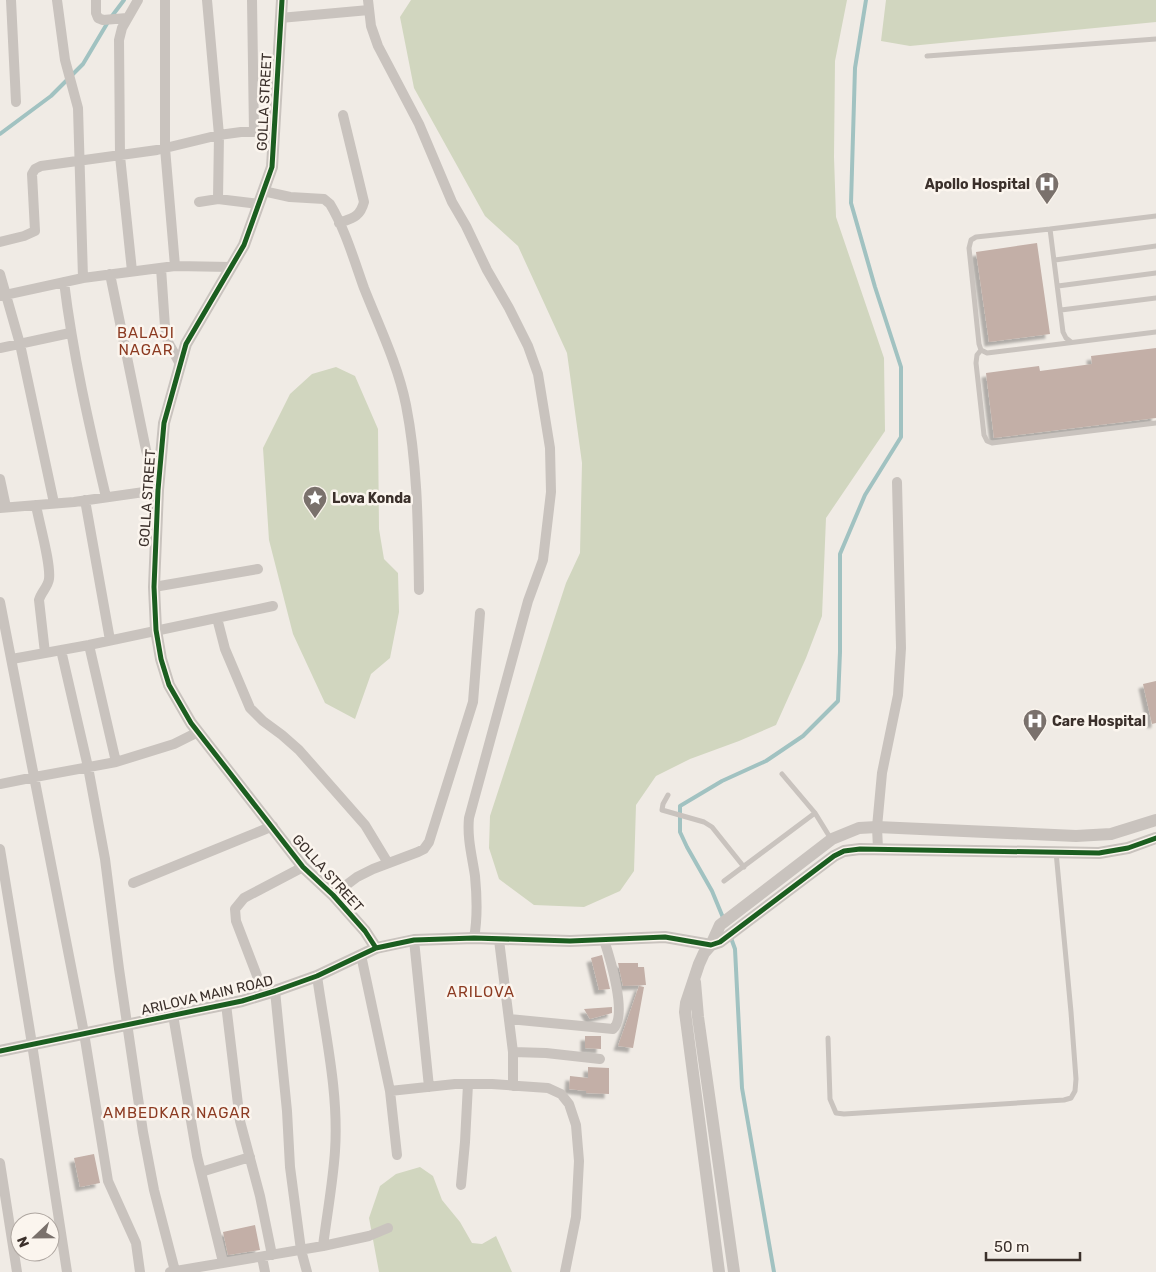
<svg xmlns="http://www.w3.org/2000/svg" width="1156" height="1272" viewBox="0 0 1156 1272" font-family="Rubik,sans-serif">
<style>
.green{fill:#d1d6bf}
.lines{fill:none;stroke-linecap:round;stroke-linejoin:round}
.stream{stroke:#a1c2c1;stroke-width:4}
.building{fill:#c3afa7;filter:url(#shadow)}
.service{stroke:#c9c3be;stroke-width:5}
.minor{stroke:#c9c3be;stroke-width:10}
.tertiary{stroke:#c9c3be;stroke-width:12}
.cycleway-casing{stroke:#fbf5ee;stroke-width:8}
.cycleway{stroke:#1b5e20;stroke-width:5}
.labels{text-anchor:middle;stroke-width:5;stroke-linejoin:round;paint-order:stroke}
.street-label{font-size:14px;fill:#3b302b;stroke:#fbf5ee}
.poi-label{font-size:14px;font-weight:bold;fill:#3b302b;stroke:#fbf5ee;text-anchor:start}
.neighbourhood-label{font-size:15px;letter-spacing:1px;fill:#8c3b22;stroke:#fbf5ee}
</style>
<defs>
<filter id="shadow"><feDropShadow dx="-4.5" dy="4.5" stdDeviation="1" flood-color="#0004"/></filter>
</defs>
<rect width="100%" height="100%" fill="#f0ebe5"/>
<!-- green -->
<path class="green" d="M411,0H847L835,61L834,157L836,217L884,358L885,431L826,518L822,616L806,658L776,725L739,741L690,759L656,776L636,805L634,871L620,891L584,907L534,905L499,879L489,848L490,816L566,583L580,553L582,463L567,353L518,246L485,216L414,88L400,17Z
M886,0H1156V22L910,46L881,41Z
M336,367L355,376L378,429L379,529L384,559L398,573L399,612L390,658L371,674L355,719L325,703L293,634L269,540L263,448L290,394L312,374Z
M420,1167L433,1176L442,1200L460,1222L472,1243L482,1244L496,1236L512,1272H379L369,1218L380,1186L396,1174Z"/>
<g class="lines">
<!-- stream -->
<path class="stream" d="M112,16L124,0
M0,134L51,96L83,64L108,22
M724,920L712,891L687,847L680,832V806L722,781L766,761L803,736L838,701L840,652V554L865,495L901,437V367L875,287L851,203L855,68L866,0
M731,938L735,949L742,1088L774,1272"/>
</g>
<!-- building -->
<path class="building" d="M1037,243L1050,334L989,342L976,252Z
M1156,348V418L994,438L986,373L1039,366L1040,371L1092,364L1091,356Z
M1156,681V723L1152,724L1143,684Z
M602,955L610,989L599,990L591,958Z
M618,963H638V967H644L646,985L623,986Z
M639,986L644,987L633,1048L618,1046Z
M612,1007V1013L590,1019L584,1009Z
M585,1036H601V1049L585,1048Z
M588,1067L609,1068V1094L586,1093V1091L569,1089L570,1076L588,1078Z
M94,1154L100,1183L80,1187L74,1158Z
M255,1225L260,1250L228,1255L223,1232Z"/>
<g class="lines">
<!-- service -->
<path class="service" d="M927,56L1156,39
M1050,229L976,237L971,240L969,248L979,344L981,350L987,353L1156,332
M1055,260L1156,246
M1058,286L1156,273
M1061,310L1156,298
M1071,342L1066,338L1063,332L1050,229L1156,216
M981,350L977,355L976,363L984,435L987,441L992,443L1156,423
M782,774L815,813L831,839
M668,795L663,804L662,810L704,822L712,827L744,867
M724,881L815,813
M828,1038L830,1099L836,1113L844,1114L1064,1100L1071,1098L1075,1091L1076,1079L1071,1012L1056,852"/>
<!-- minor -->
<path class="minor" d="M11,0L16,102
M57,0L65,60L78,108L83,278
M96,0V13L98,18L103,20L127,18
M165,0V148L175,266
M207,0L219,135L218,199
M252,0L254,132
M368,0L371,26L378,46L419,124L452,202L466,226L487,270L509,308L528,346L538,374L550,448L551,492L543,560L528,601L469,818C467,838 472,856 475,876C477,897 478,917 474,938
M280,18L369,10
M263,191L290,197L324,199L330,204C345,229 354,260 364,288C379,326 398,365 406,405C418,466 418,529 419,590
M199,202L218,199L259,204
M339,223C353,218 360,217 364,202L343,115
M0,242L24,236L35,231L32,174L35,169L41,166L157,150L219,135L241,132H274
M161,268L165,327L168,342L180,364
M132,271L120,156L119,40L122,28L138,0
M0,274L20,344L54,503
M64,282C73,355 89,425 106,497
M0,296L83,278L175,266L231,267
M0,348L70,333
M0,479L6,507
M85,500L110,640
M36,505C39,523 51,563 49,579C48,587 41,592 39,600L45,653
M0,508L74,502L158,490L146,450L110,274
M154,587L258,569
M0,602L84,1033L108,1181L136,1243L140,1272
M217,618L225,649L250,708L263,721L282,735L299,750L365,825L388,863
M89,645L116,762
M61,650L88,767L105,859L119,969L143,1132L154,1190L175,1271
M12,659L89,645L273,606
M0,784L35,777L116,762L174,744L198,732
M0,849L32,1044L67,1272
M878,849L877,827L882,773L898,695L901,648L897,482
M133,883L273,826
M333,895L357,877L373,869L418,852L424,849L429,842L473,702L480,613
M414,940L429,1087
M499,940L513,1052L546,1053L600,1059
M361,955L390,1091L397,1155
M317,976C325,1033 339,1093 335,1151C333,1182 327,1214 323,1246
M275,991L287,1111L290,1167L301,1250L307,1272
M264,994L236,921L235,909L244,898L303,867
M226,1004L240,1121L260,1196L272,1255
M173,1015L197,1156L223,1262
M509,1019L613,1029C628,1016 610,958 604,940
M513,1052V1086
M390,1091L455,1084H492L548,1088L561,1094L569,1104L576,1125L579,1161L576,1217L565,1272
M0,1163L17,1272
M201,1172L250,1157
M461,1185L465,1142L468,1084
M262,1257L265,1272
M170,1272L323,1246L369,1236L388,1228"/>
<!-- tertiary -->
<path class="tertiary" d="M282,0L272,167L244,245L186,344L164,423L158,490L154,587L156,630L161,659L169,685L191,723L303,867L333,895L365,931L376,948
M695,982L698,1017L734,1272
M0,1051L242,1001L275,991L317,976L376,948L414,940L474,938L570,941L665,937L711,945L720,942L834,856L844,851L860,849L1099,853L1128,848L1156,838
M719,1272L685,1012L686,1003L699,964L704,953L711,945L720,925L832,839L859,828L877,827L1076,836L1111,834L1156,820"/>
<defs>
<path id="cycleway" d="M282,0L272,167L244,245L186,344L164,423L158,490L154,587L156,630L161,659L169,685L191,723L303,867L333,895L365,931L376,948
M0,1051L242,1001L275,991L317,976L376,948L414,940L474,938L570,941L665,937L711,945L720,942L834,856L844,851L860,849L1099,853L1128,848L1156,838"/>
</defs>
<!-- cycleway casing -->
<use href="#cycleway" class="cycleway-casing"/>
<!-- cycleway -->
<use href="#cycleway" class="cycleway"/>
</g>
<!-- icons -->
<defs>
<symbol id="hospital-pin" viewBox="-11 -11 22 30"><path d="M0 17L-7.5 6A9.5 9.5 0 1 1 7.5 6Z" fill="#7a716c" stroke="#fbf5ee"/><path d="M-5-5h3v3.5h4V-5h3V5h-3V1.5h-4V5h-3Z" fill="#fff"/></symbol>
<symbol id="sight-pin" viewBox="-11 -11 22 30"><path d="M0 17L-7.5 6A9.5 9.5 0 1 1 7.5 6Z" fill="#7a716c" stroke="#fbf5ee"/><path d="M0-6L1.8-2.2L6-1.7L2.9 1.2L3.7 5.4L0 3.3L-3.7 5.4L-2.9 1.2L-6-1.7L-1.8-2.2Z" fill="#fff"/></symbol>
</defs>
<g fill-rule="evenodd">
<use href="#hospital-pin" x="1033" y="170" width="28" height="38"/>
<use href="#sight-pin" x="301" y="484" width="28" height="38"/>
<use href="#hospital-pin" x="1021" y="707" width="28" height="38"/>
</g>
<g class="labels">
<!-- street labels -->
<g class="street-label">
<text transform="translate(264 102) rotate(-87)" y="5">GOLLA STREET</text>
<text transform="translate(147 498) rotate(-86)" y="5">GOLLA STREET</text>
<text transform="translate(328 873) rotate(48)" y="5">GOLLA STREET</text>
<text transform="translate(207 995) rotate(-13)" y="5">ARILOVA MAIN ROAD</text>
</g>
<!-- poi labels -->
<g class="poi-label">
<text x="1030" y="189" text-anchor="end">Apollo Hospital</text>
<text x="332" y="503">Lova Konda</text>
<text x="1052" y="726">Care Hospital</text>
</g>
<!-- neighbourhood labels -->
<g class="neighbourhood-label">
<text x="146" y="338">BALAJI<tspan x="146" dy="17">NAGAR</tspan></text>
<text x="481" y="997">ARILOVA</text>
<text x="177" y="1118">AMBEDKAR NAGAR</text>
</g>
</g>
<!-- north arrow -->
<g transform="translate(35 1237) rotate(248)"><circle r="24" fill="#fbf5ee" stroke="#aea6a0"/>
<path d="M0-4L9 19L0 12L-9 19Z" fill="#7a716c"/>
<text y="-8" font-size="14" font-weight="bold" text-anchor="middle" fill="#3b302b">N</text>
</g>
<!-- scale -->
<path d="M986 1252v8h94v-8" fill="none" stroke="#3b302b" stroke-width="2.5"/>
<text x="994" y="1252" font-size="15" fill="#3b302b" stroke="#fbf5ee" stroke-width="4" paint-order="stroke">50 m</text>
</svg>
